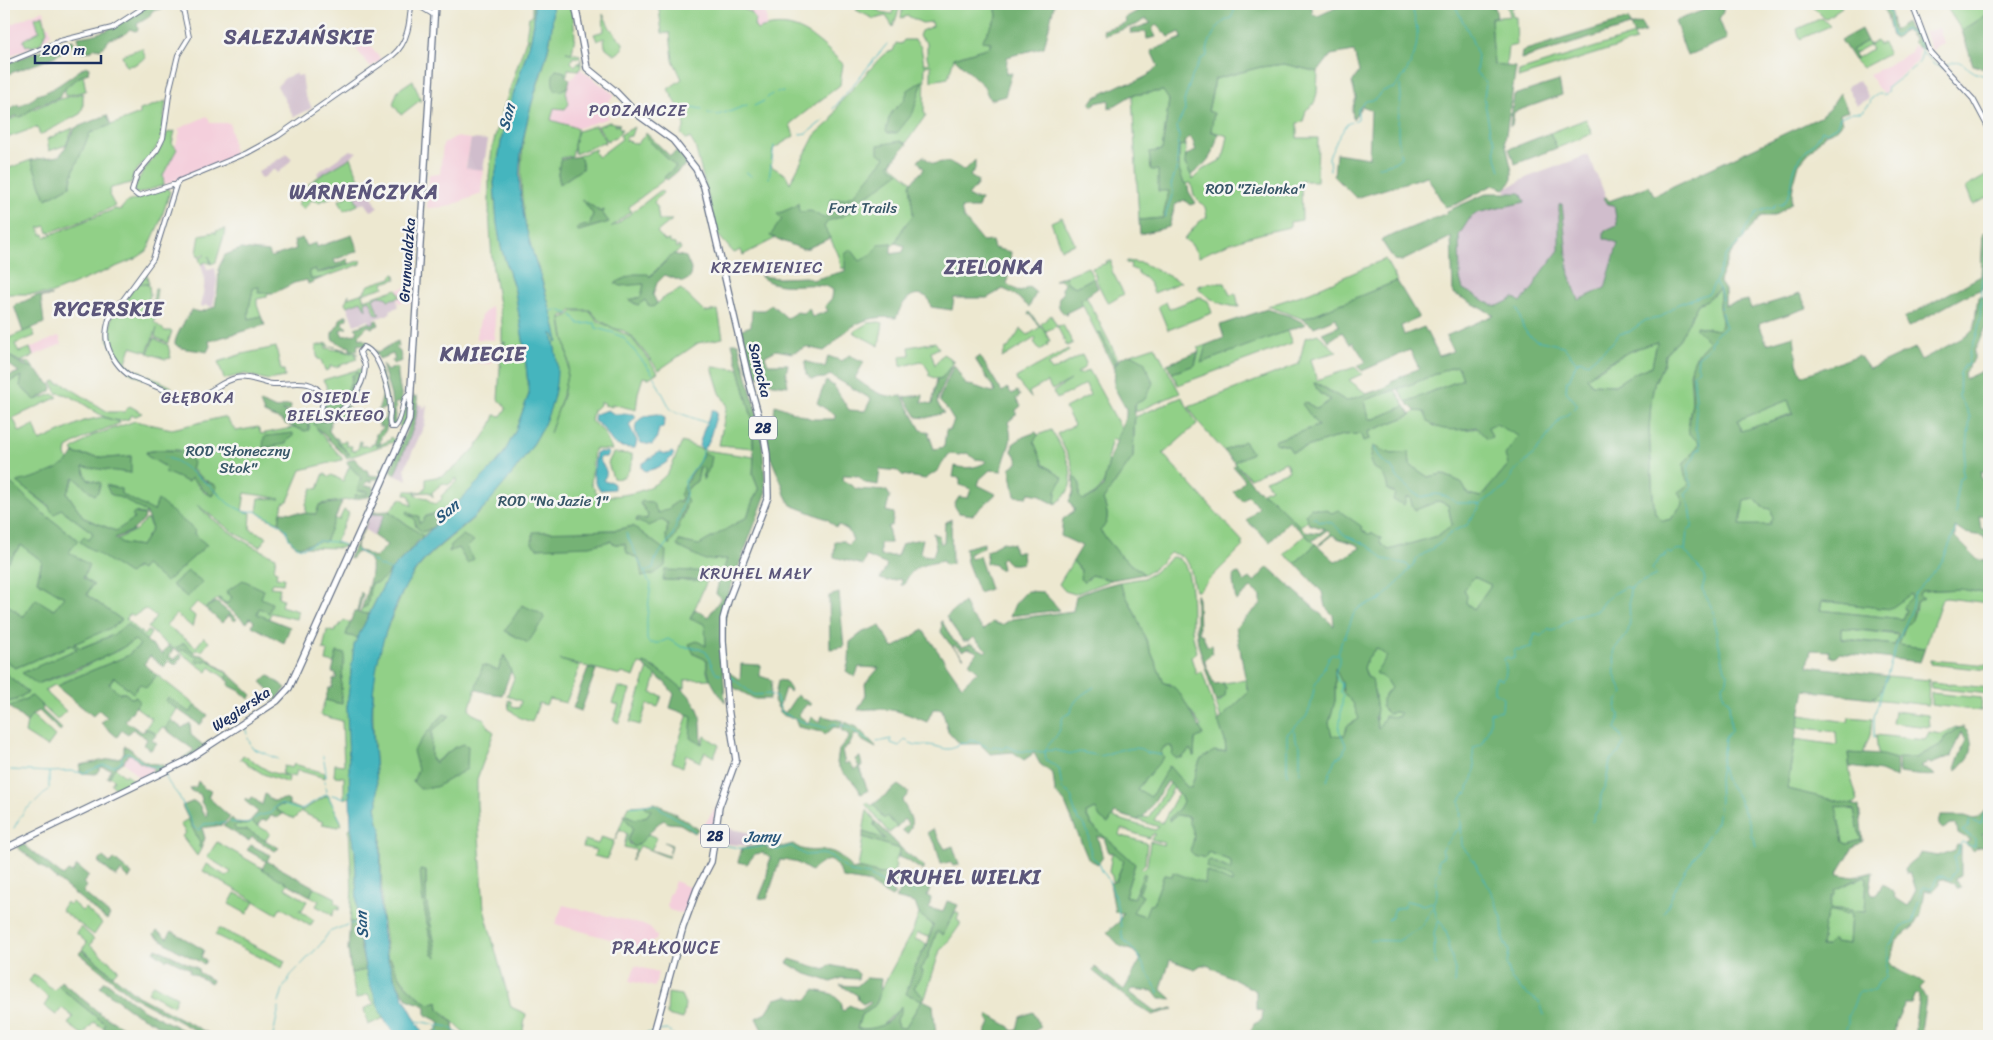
<svg xmlns="http://www.w3.org/2000/svg" width="1993" height="1040" viewBox="0 0 1993 1040" font-family="Sriracha,sans-serif">
<style>
.built{fill:#f4cfdc}
.industrial{fill:#d0bdcc}
.green{fill:#91d087;stroke:#568072;fill-rule:evenodd}
.forest{fill:#74b274;stroke:#487069;fill-rule:evenodd}
.water{fill:#45b5be;stroke:#30728e}
.lines{fill:none;stroke-linecap:round;stroke-linejoin:round}
.stream{stroke:#45b5be;stroke-width:1}
.minor-casing{stroke:#647086;stroke-width:6}
.major-casing{stroke:#647086;stroke-width:8}
.minor{stroke:#fff;stroke-width:4}
.major{stroke:#fff;stroke-width:5.5}
.labels{text-anchor:middle;stroke-width:5;stroke-linejoin:round;paint-order:stroke}
.shield{fill:#f6f6f2;stroke:#5d6b8a;stroke-width:1}
.shield-label{font-size:14px;font-weight:bold;fill:#1b2f5e}
.park-label{font-size:15px;fill:#385768;stroke:#f6f6f2}
.street-label{font-size:15px;fill:#1b2f5e;stroke:#f6f6f2}
.neighbourhood-label{font-size:16px;letter-spacing:1px;fill:#5c577b;stroke:#f6f6f2}
.water-label{font-size:16px;font-style:italic;fill:#28577b;stroke:#f6f6f2}
.quarter-label{font-size:18px;letter-spacing:1px;fill:#5c577b;stroke:#f6f6f2}
.district-label{font-size:20px;font-weight:bold;letter-spacing:1px;fill:#5c577b;stroke:#f6f6f2}
</style>
<rect width="100%" height="100%" fill="#f6f6f2"/>
<filter id="ink" filterUnits="userSpaceOnUse"><feTurbulence type="fractalNoise" baseFrequency=".02" numOctaves="2"/><feDisplacementMap in="SourceGraphic" scale="10" xChannelSelector="R" yChannelSelector="G"/><feConvolveMatrix kernelMatrix="1 2 1 2 8 2 1 2 1" color-interpolation-filters="sRGB"/></filter>
<filter id="wash" filterUnits="userSpaceOnUse"><feTurbulence type="fractalNoise" baseFrequency=".0096" numOctaves="4" result="noise"/><feDisplacementMap in="SourceGraphic" scale="20" xChannelSelector="R" yChannelSelector="G"/><feGaussianBlur stdDeviation="1.12" result="paint"/><feColorMatrix in="noise" values="0 0 0 0 0 0 0 0 0 0 0 0 0 0 0 0 0 1.4 0 .05"/><feComposite in="paint" operator="in"/></filter>
<g filter="url(#wash)">
<rect width="100%" height="100%" fill="#ede8d0"/>
<!-- built -->
<path class="built" d="M730,4H774V9L766,10L767,26L757,30L754,25V15L751,12Z
M44,10L46,26H49L51,34L47,36L48,40L5,58L4,27Z
M1939,28L1944,43L1932,51L1924,32Z
M369,43L381,60L371,67L356,49Z
M1913,45L1919,49L1918,61L1888,86L1885,93L1880,91L1869,75L1911,52Z
M579,68L615,95L606,104L609,110L605,113L609,118L578,128L551,120V115L559,92L575,75Z
M207,116L210,123H230L234,154L224,160L165,185L163,175L168,168L180,132L178,129Z
M455,137L471,139L466,167L483,170L481,194L446,207L427,208L429,174H440L443,144Z
M415,284L413,302L406,304L405,301L399,303L397,298L388,300L381,295Z
M491,306L495,319L494,340L476,339L481,316Z
M59,336L62,344L33,356L30,348Z
M475,346L492,347L491,364L475,363Z
M128,754L132,755L139,762L155,768L140,779L124,762Z
M716,807L711,846L696,837Z
M675,881L693,889L684,914L682,912L680,913L669,910L667,906L669,893H671Z
M563,905L648,926L657,936L656,940H653L650,950L555,924Z
M635,966L658,972L655,987L630,981Z"/>
<!-- industrial -->
<path class="industrial" d="M296,73L297,76L302,75L305,95L312,108L294,117L277,86L285,78Z
M1859,80L1869,98L1857,105L1847,86Z
M471,139L488,140L483,170L466,168Z
M350,150L357,152L339,166L319,177L317,173Z
M287,154L292,159L286,166L278,173L274,169L263,178L260,177L258,172Z
M1588,155L1608,201L1633,192L1605,288L1578,300L1569,275L1566,255L1515,317L1495,315L1453,293L1451,230L1468,208L1508,195L1505,189L1528,177Z
M364,180L378,208L371,211L365,203L358,205L355,197L359,195L358,193L359,192L356,184Z
M205,263L207,269L215,268L217,280L213,307L205,305L204,307L201,306L205,280L201,264Z
M381,295L387,297L388,300L397,298L398,307L390,310L391,312L387,315L374,319L375,324H371L369,320L354,325L347,306Z
M415,404L423,405V409L427,404L425,424L405,468L407,480L394,475L392,472L412,424Z
M385,513L374,536L364,529L370,514Z
M720,827L752,833L750,846L718,843Z"/>
<!-- green -->
<path class="green" d="M532,4H534V21L531,39L505,120L494,183L497,223L501,247L515,291L524,346L529,394L515,432L503,455L484,477L434,526L437,521L432,515H428L422,523H419L416,516L409,513L415,518L417,525L425,531L432,528L423,536L389,511L401,498L412,506L410,496L405,494L406,491C415,490 422,496 426,486V479C430,478 436,477 441,476C461,467 489,436 495,415L501,416L506,409L505,406L498,400L500,367L502,366H500L502,343H506L502,342V323L492,263L494,262L492,261L489,210H490L489,209V176L492,148L500,119L526,40H529L527,39L529,38L526,37L529,17L532,16ZM457,478V481L441,496L442,499L436,504L430,502L428,498L416,496L415,493L429,492L433,497L432,492L443,483L448,485Z
M552,4H572L575,36L572,53L566,52L580,55V58L573,57L571,62L575,66L578,62L579,65L581,59V67L579,70L568,69L567,75H564L565,72L556,70L561,91L568,86L566,92L569,104L565,109L554,108L551,120L577,128V131L572,156L561,158L558,174L560,184L583,168L581,159L578,156L595,149L596,150L594,152L598,157L622,139L620,135L634,127L631,136L626,137L625,140L637,144L644,136L676,167L664,177L665,179L631,205L629,208L631,211L611,227L617,224L661,190L663,193L654,202L657,207L659,220H672L657,232L665,241L669,240L670,243L675,244L676,248L679,246L681,249L666,260L649,277L619,284H644L642,297L629,300L637,305L645,300L653,307L665,297L681,289L705,312L718,310L723,338L698,343L659,370L632,337L624,331L613,328L598,319L590,310H572L567,315H563L561,317C561,331 567,346 568,360C569,381 557,413 550,433L563,396L569,364L561,318L568,316L573,311H590L598,321L631,337L658,372L649,378L643,377L638,393L636,410L612,404V407L604,405L605,403L600,402V405L593,410L591,421L603,431L612,450L594,449L591,484L599,496C623,497 654,492 669,471C674,462 678,451 682,442L704,450L754,457L753,475L759,490L753,500L747,517L699,546L679,541L728,559L723,572L665,571L663,580L707,581L690,619L709,625L706,646L700,644L694,654L707,660V672L710,679L685,680V688H681L654,667L644,664L643,665L639,664L634,677L622,673L621,675L560,660L580,666L566,703L549,699L546,705L539,703L532,722L520,718L509,709L508,700L511,701L512,706L519,708L521,701L507,696L514,678L504,655L498,670L483,666L469,710L472,712L473,714L484,719L490,729L494,732L477,779V805L484,909L511,1007L526,1014L523,1030L525,1036H468L439,1009L438,1001L429,1004C409,990 400,981 391,959L388,960L382,916L381,826L378,823L376,804H378C376,757 368,707 377,660C381,641 389,624 397,606C401,597 404,587 410,579C427,552 456,535 478,514C487,505 495,494 503,485C542,439 567,395 552,333L556,332C550,315 548,297 542,280C540,271 536,263 533,255C520,212 517,167 527,122C536,82 556,46 552,4ZM583,200L601,212L604,210L603,214L609,222L579,231L578,228L590,224L593,214ZM704,453L711,457L702,477L705,469L701,465L697,481C678,494 689,495 685,511C683,522 673,530 666,537L668,524L662,520L636,521L637,518L647,519L648,514L640,504L658,513L667,510L677,501L678,504C684,496 685,487 689,477C693,469 700,462 704,453ZM633,526L666,551L639,559L627,553L625,544H614L611,541L537,548L580,531L616,530ZM444,714L449,716L432,731L431,758L434,763L455,747L413,782L418,770L425,735ZM426,872V900L436,950L433,955L422,895Z
M653,4H730L751,12L755,19L754,25L757,30C795,15 817,39 843,64L840,85L790,124L794,136L773,149L771,166L786,175L790,183L815,135L831,121L839,104L880,58L887,52L893,51L896,43L901,44L904,40H915L921,47L924,64L929,63L927,57V43L919,36L921,31L933,26L932,22L922,23L908,16L901,18L903,4H995L997,16L982,41L991,42L989,47L954,58L948,78L931,81V65L925,66L924,112L926,115L891,164L934,201L898,242L852,269L841,268L839,256L830,238L808,248L776,238L743,255L741,250L734,253L718,235L695,146L690,138L687,140L681,134C691,123 674,100 668,89L682,79L673,60L670,33H662L659,9Z
M856,4H870L869,6L881,12L892,14L895,4H901L893,27L886,16L874,19L856,10L859,5Z
M1507,4H1514L1515,7L1511,8L1513,17H1516L1517,45L1508,47L1506,66H1494L1491,18L1510,16Z
M1815,4H1840L1842,7L1825,19L1813,6Z
M1945,4H1989V13L1962,31L1947,8L1941,7Z
M603,14L610,28L623,43V49L615,55L605,47L604,38L597,41L594,34L604,31Z
M43,15L47,31L40,44L31,47L30,45L26,46L23,40L39,31L35,18Z
M1822,18L1830,26L1800,39L1797,29Z
M1634,35L1636,41L1518,78L1519,71Z
M1867,41L1869,45L1877,41L1879,45L1883,43L1889,54L1862,68L1854,60L1872,49L1869,45L1853,54L1851,50Z
M142,48L146,58L134,65L126,66L122,55Z
M1284,64L1318,72L1317,93L1314,104L1306,110L1303,122L1297,123V138H1318L1317,181H1301L1302,220L1290,222V227C1257,234 1230,241 1199,257L1191,244L1184,239L1199,222L1207,217L1205,207L1194,196L1191,183L1184,184L1179,169V145H1186L1185,164L1193,179L1202,170L1223,159L1228,136L1211,131L1208,112L1215,79L1261,67Z
M83,75L86,91L65,96V87Z
M413,80L421,101H419L401,115L393,104L398,90Z
M1164,91L1169,100L1162,151L1150,152L1169,191L1163,218L1139,220L1132,95Z
M83,93V107L80,114L40,135L37,127L4,139V121C10,119 17,118 22,115C41,104 62,98 83,93Z
M166,101L161,140L152,154L134,173L131,183L111,188L109,195L115,206L84,220L48,233L46,226L39,228L42,235L44,234L45,237L115,209L120,210L127,202L167,188L170,192L160,222L147,251L135,259L50,294H4V204L7,200L4,190V170L31,160L46,199L70,186L74,169L90,133L140,114V110Z
M1586,119L1592,134L1557,148L1550,133Z
M609,122L620,124H615V126L619,125V129H622L617,136L607,141L598,126Z
M594,126H596L604,138L605,144L604,142L575,154L574,144L578,131Z
M73,128L66,145L49,151L47,139Z
M175,131L172,143L177,149L163,175L164,185L137,194L134,190C140,168 161,156 167,133Z
M351,157L359,179L353,185L356,184L360,192L358,193L359,195L355,197L358,205L344,211L339,200L349,196L347,191L319,202L311,200L304,209L298,205C301,198 304,189 309,184C318,175 339,166 351,157Z
M1989,174V197L1973,205L1966,187Z
M1062,217L1075,244L1061,249L1051,222Z
M226,229L216,262L211,264L209,256L211,264L206,262L201,264L199,258L204,256V254L198,256L197,253L200,235L215,232L216,234V231Z
M1385,259L1397,281L1303,319L1268,306L1310,292Z
M361,260V264L322,278L311,280L308,271L315,269L317,273L329,271Z
M1106,261H1111L1112,271L1124,294L1109,303L1107,302L1095,278L1096,277L1092,268L1107,263Z
M1127,261L1142,263L1181,282L1154,293C1150,283 1148,279 1138,274V271L1130,268L1131,264L1126,263Z
M1088,267L1093,278L1076,287L1068,283L1065,276Z
M146,272L149,284L140,283L149,285L150,295L147,306L152,307L155,289H157L154,312L158,313L154,322L165,331H172L168,343L155,337L157,328L147,352L131,347L126,362L134,370L141,371L147,377L148,375L172,387L171,389L149,379L141,378L130,373L119,360L108,340L112,317Z
M395,274L396,279L383,283L384,287L362,294L364,300L397,289L400,297L388,300L386,297L379,296L373,299L378,313L380,314L376,315L370,300L365,302L366,310L361,301L347,306L345,303L349,294L348,298L363,293L369,285L391,278L392,275Z
M1211,283H1225L1230,295L1236,294L1239,307C1222,306 1208,300 1197,286Z
M259,287L258,292H269V294L266,297L257,299V305L261,316L249,319C247,310 252,298 253,288Z
M1719,289C1721,296 1719,299 1719,305C1719,313 1723,318 1722,326L1717,330L1697,326L1696,329L1709,342L1696,356L1690,372L1692,402L1689,416L1700,443L1683,465L1685,476L1689,483L1683,503L1671,519L1663,521L1655,513L1653,496L1649,430L1651,402L1654,384L1664,363L1665,355L1670,348L1678,342L1698,304L1707,300Z
M1086,296L1118,359L1116,363L1100,332L1097,334L1080,300Z
M1200,297L1208,301L1212,313L1168,330L1158,306L1166,302L1169,309Z
M1029,312C1037,321 1045,331 1050,341L1047,343L1048,345L1040,350L1034,342L1036,340L1035,338L1002,358L1006,348H1008L1021,329L1028,335L1040,327L1030,314L1028,315Z
M1051,315L1057,326L1063,325L1073,343L1067,346L1057,326L1046,331V333L1041,324Z
M879,322L883,323L879,346L853,332L868,323Z
M32,328L35,336L15,344L19,352L30,348L33,356L20,362L30,363L34,369L4,353V340Z
M1287,331L1292,343L1178,385L1172,373L1195,365L1199,352L1198,348L1206,345L1202,362Z
M1318,334L1337,352L1311,359L1317,380L1355,367L1362,374L1349,380L1367,394L1346,401L1317,383H1314L1319,393L1331,400L1317,409L1305,402L1318,426L1276,440V443L1288,446L1292,452L1343,435L1361,434L1363,440L1368,432L1411,415L1415,411H1424C1426,415 1427,420 1429,422C1440,434 1482,430 1496,423L1519,436L1506,455L1508,465L1481,497L1468,494L1461,482L1442,474L1428,477L1410,465L1409,452L1392,454L1379,470L1386,477L1388,490L1405,498L1410,497L1412,505L1415,510L1438,501L1448,505L1452,525L1437,536L1389,550L1363,531L1361,526L1332,513L1305,514L1308,521L1300,526L1262,492L1271,488L1265,480L1289,471L1286,462L1250,478L1234,462L1252,453L1244,442L1224,451L1201,426L1189,407L1299,364L1305,338Z
M154,338L168,345L171,358L165,359L148,353Z
M935,342L939,348L931,352L935,365L943,354L951,359L952,364L942,378L937,379L928,375L930,373L924,363L920,361L901,367L900,356L910,355L909,347Z
M1657,342L1652,366L1632,374L1615,385L1592,384L1587,378C1608,363 1632,348 1657,342Z
M328,343L329,347L325,345L326,348L352,353L331,346L357,353L358,354H355L357,359L336,367L330,366V369L325,371L321,360L318,359C317,357 316,349 316,346Z
M1155,346L1180,393L1135,412L1136,403L1145,399L1131,354Z
M276,347L281,370H284L285,377L268,380L245,374L224,379L218,362L242,354Z
M1068,349L1069,351L1048,365L1052,371L1082,355L1086,363L1084,368L1077,373L1081,374L1089,370L1122,430L1117,441L1112,438L1107,460L1109,461C1104,482 1105,491 1083,500L1079,496L1080,484L1074,476L1071,461L1057,434L1074,425L1065,408L1090,395L1086,384L1057,399L1053,392L1071,380L1052,390L1047,382L1029,392L1031,398L1016,380L1017,377Z
M1455,366L1459,368L1463,379L1406,402L1398,389Z
M712,367L739,369L752,418L753,448L719,445L727,405L720,393Z
M360,369H362L360,378V375H352C350,390 345,397 329,396L326,407V414L323,417C321,410 327,403 324,395L327,394L326,385L323,380Z
M22,376L20,386L35,400L53,394L58,397L13,418L20,432L34,425L40,441L84,421L102,417L120,422V423L86,437L67,448L66,455L70,463L64,467L21,485L49,507L55,513L61,509L93,533L89,540L129,574C145,558 156,568 175,574L206,545L158,501L154,512L120,494L121,489L110,494C123,498 136,504 146,513L145,515L136,512V518L116,531L84,518L67,493L75,477L94,495L100,483L87,479L82,466L130,473L131,456L108,458L75,454L72,450L92,436L135,421L172,429L223,417L227,419L236,431L258,427L261,434L297,427L305,431L310,427L308,422L318,418L328,420L316,425L317,429L342,458V460L301,470L288,501L283,503L279,522L269,519L257,512L259,498L280,499C269,496 256,495 245,493L242,511L251,513L250,529L267,537L260,547L233,532L197,505C219,526 247,546 276,557L274,570L277,571L276,577L284,578L283,584L272,583L270,587L280,588L278,597L283,599L281,606L298,611L296,619L271,613L268,620L257,614L259,608L226,593L232,597L227,604L219,598L205,608L197,602L189,611L195,616L192,627L176,614L166,625L196,647L204,637L209,642L202,651L196,650L194,652L184,643L175,649L165,643L148,628L156,617L145,609L134,616L130,613L126,619L144,635L148,631L151,633L146,641L152,646L148,651L140,645L127,656L64,682L57,687L55,685L44,690L66,711L57,720L32,696L9,707L4,703L16,700L28,692L4,672V659L15,668L72,645L77,649L23,673L37,684L77,670L117,651L135,640L145,641L127,624L113,635L80,648L74,644L105,630L122,620L87,595L91,586C80,575 80,561 69,552L78,540L43,513L14,487L4,489V383ZM157,450H179C190,468 197,477 217,486L216,490L219,495L215,491L212,496L205,493L191,478L188,482L165,471L166,467L149,457L147,452Z
M56,381L58,384L62,383L108,412H124L130,406L142,413L136,416L132,415L129,417V419C102,428 82,394 57,393L53,385V382Z
M1395,390L1405,406L1374,419H1369L1364,400Z
M408,396L407,421L399,440L347,458L345,456L350,454L334,438H337L340,442L346,441V446H352L351,450L354,451L358,449L360,441H361V446H369L375,443L377,446L390,440L391,437L394,440L403,430L399,425Z
M1182,397L1197,424L1163,454L1243,542L1241,544L1243,546L1198,591H1195C1190,571 1193,556 1170,553L1153,570L1144,574L1121,556L1100,531C1110,521 1108,513 1103,500L1133,457L1135,417Z
M1788,400L1793,413L1741,432L1738,420Z
M1051,430C1065,454 1086,484 1055,504L1056,491L1063,478L1043,464L1033,441L1038,435Z
M613,453L632,454C633,465 627,482 613,478L608,463Z
M350,465L361,478L357,491H368L367,494L355,495L354,499L320,504L316,514H306V504L312,488L318,489L324,473L329,477L332,475L343,481Z
M1755,499L1763,508H1771L1773,519L1771,525L1740,526L1743,501Z
M344,510L349,513L335,543L349,546L351,545L348,551V546H345L341,548L305,547L317,541L325,542L334,518L339,520Z
M147,519L152,529L141,546L122,543L117,539L136,530Z
M1305,535L1316,544L1295,563L1284,554Z
M21,545L42,561L37,581L64,597L54,610L23,617L4,602V567Z
M1172,557C1196,556 1191,614 1192,629C1193,637 1195,645 1197,652L1191,657L1196,673L1202,671L1225,741L1226,751L1218,752L1216,751L1200,760L1191,788L1187,787L1169,767L1151,798L1136,789L1164,747L1171,746L1173,751L1182,758L1190,749L1194,756L1195,739L1201,726L1171,684L1164,683L1134,611L1119,582L1144,578L1153,573Z
M1073,561L1088,580L1091,575L1111,580L1075,594L1065,591L1059,584Z
M391,570L369,614L360,613L362,608L367,606L371,583L384,578Z
M1474,577L1491,585L1474,609L1466,603L1464,589Z
M1960,589L1989,594V603L1946,598L1942,599L1925,648L1899,645C1900,640 1902,634 1904,629C1911,617 1916,619 1916,602L1923,598L1919,595L1921,591Z
M1910,593L1912,597L1902,607L1906,610L1902,619L1820,610L1822,601L1890,609Z
M344,620L350,623L346,635L358,638L354,646L347,707L350,762V797L344,799V777L334,776L335,764L344,765L342,721L320,715L325,700L342,704L341,684L343,667L337,652L334,663L326,661L328,651L323,650L327,630L334,632Z
M1841,628L1898,635L1895,645L1840,638Z
M1376,648L1387,656L1386,680L1391,688L1382,699L1394,712H1401L1398,717L1392,718L1377,730L1375,693L1364,668L1367,659Z
M184,649L202,661L208,660L229,674L226,679L210,667L207,672L178,651Z
M1930,660L1989,665V670L1930,664Z
M1335,667L1342,683L1343,692L1353,703L1360,719L1347,726L1345,735L1332,736L1329,723L1335,701Z
M648,668L656,676L651,693L662,696L658,707L647,704L640,725L630,722Z
M157,675L195,705L190,713L168,698L166,701L177,709L165,729L162,727L156,735L154,732L148,729L144,730L152,719L136,707L139,700L136,697L131,698L125,693H119L109,684L114,677L133,692L140,683H150Z
M1888,676L1929,680L1928,705L1874,699L1872,698L1878,695Z
M1246,680L1248,693L1221,719L1216,703L1221,701L1226,688L1223,683Z
M1931,682L1989,688V694L1931,688Z
M618,687L630,690L619,723L613,720L619,705L612,703Z
M1931,693L1982,698L1981,711L1931,705Z
M1894,711L1928,715L1929,727L1892,723Z
M688,714L692,716L702,744L705,736L719,745L714,757L705,752L700,762L686,755L683,767L672,762Z
M32,715L55,736L47,747L25,733L27,722Z
M1800,715L1848,722L1849,717L1872,719L1870,735L1863,754L1848,753L1850,774L1858,801L1851,805L1787,789L1795,739L1837,745L1836,732L1797,727Z
M1956,727L1958,728L1945,737L1942,744L1915,758L1896,759L1878,755L1876,735L1925,740L1929,732L1941,734Z
M243,755L270,772L289,777L288,783L263,774L240,759Z
M294,764L325,773V778L297,770L295,777L282,774L284,766L292,768Z
M115,767L124,776L127,774L135,783L117,790L111,784L114,780L110,776Z
M1170,783L1174,787L1154,820L1162,823L1179,792L1183,802L1179,809L1169,818L1170,821L1177,815L1189,817L1194,833V855L1205,858L1208,852L1231,861L1232,870L1210,860L1233,879L1232,884L1207,871L1206,884L1164,875L1153,905L1145,916L1132,912L1143,896L1139,894L1144,874L1133,898L1125,896L1135,864C1120,848 1090,832 1086,813L1096,809L1108,823L1112,817L1155,830L1159,827L1137,820L1143,817L1148,818ZM1121,829L1149,838L1154,833L1155,834L1151,839L1164,843L1163,845L1150,841L1147,865L1144,869L1141,868L1145,864L1147,843L1119,835Z
M328,795L342,824L338,827L322,824L323,822L301,812L294,819L276,810L277,806L287,804L300,809L301,811Z
M868,802L871,806L874,804L884,819L887,816L897,827L889,833L867,806L865,804Z
M645,805L646,808L651,810L647,816L635,819L626,815L625,818L633,828L628,840L630,845L639,844L648,834L657,838L651,850L669,856L671,846L664,842L672,845L669,857H667L640,846L631,861L636,850L624,847L627,834L620,829L615,840L628,806Z
M1835,805L1854,810L1861,840L1847,844L1843,842Z
M867,810L875,821L874,825L885,840L863,832Z
M188,819L200,843L199,847L201,849L197,856L182,836L186,833L180,824Z
M250,821L270,833L265,841L247,830H236L234,827L237,824H249Z
M351,827L355,850L358,921L350,922L352,889L349,829Z
M601,837L614,841L607,859L594,856L596,850L583,847L585,840L598,844Z
M863,837L900,849L895,863L896,865L894,873L902,877L899,881H892L894,875L881,874L858,868Z
M217,842L288,883L285,888L307,901L302,910H299L314,920L310,926L281,907L277,914L203,871L207,864L227,877L231,872L207,857Z
M1112,852L1124,861L1115,882H1113L1112,876L1109,872Z
M1865,876L1867,878L1865,912L1829,908L1835,890Z
M314,887L336,898L334,903L340,906L339,910L335,909L332,916L331,914L316,906L319,901L310,896Z
M235,893L254,902L247,914L229,904Z
M66,902L69,905L72,902L82,911L85,908L102,923L94,935L61,910Z
M1829,910L1845,914L1847,912L1851,913L1849,944L1834,942V939L1826,947H1821L1823,926Z
M955,912L959,914L957,920L960,922V925L945,946L940,950L925,998L914,988L923,972L921,969L928,957L937,930L943,935Z
M919,914L933,925L929,937L917,933L915,939L927,944L917,962L907,994L922,1000L905,1028L898,1027L896,1021L901,1012L898,1010L879,1028L857,1029L861,1015C871,1010 878,1006 879,993L913,930Z
M81,927L94,939L90,945L118,969L113,975L82,949L87,943L76,933Z
M219,928L285,961L282,968L215,935Z
M366,970L384,1018L368,1025L364,1009L374,1004L368,994L356,999L351,973Z
M34,974L54,990L58,986L105,1024L103,1028L94,1022L83,1035L68,1024L73,1017L62,1008L56,1015L44,1006L49,998L29,981Z
M153,984L177,997L173,1006L148,992Z
M668,993L681,995L685,1004L683,1019L667,1015Z"/>
<!-- forest -->
<path class="forest" d="M149,4H167L160,9L152,11L149,17L137,24L138,30L135,31L130,29L125,34L110,39L101,49L95,48L92,51L81,52L85,47L79,45L78,37L92,35L107,30Z
M995,4H1053L1054,6L1044,47L1007,57L1006,74L1012,73L1005,96L990,100L983,85L954,58L989,47L991,42L982,41L997,16Z
M1150,4H1311L1313,15L1318,16L1344,4H1489L1490,7H1495L1497,17L1491,18L1494,65L1516,67L1505,141L1512,171V179L1508,186L1504,189L1493,185L1457,204L1445,207L1427,176L1356,198L1334,176L1336,153L1369,158L1371,110L1362,106L1353,119L1352,109L1356,98L1352,83L1359,72L1354,51L1331,55L1318,72L1284,64L1261,67L1215,79L1208,111L1214,113L1211,131L1218,134C1213,155 1209,162 1191,175L1185,164L1186,155L1196,151L1193,141L1189,137L1185,141L1186,145L1179,146V169L1184,184L1187,183L1189,192L1196,203L1190,205L1184,200L1175,205L1169,227L1140,234L1139,220L1163,218L1169,191H1158V170H1151L1149,152L1162,150L1169,100L1163,91L1132,95L1109,109V100L1096,103L1092,106L1090,104L1094,98L1122,84L1133,83L1147,76L1158,66L1151,51L1182,38L1180,32L1169,37L1156,25L1152,29L1156,37L1147,39L1146,32L1130,33L1131,30L1151,23L1146,19L1136,25L1105,35L1103,30L1126,23L1125,18Z
M1714,4H1723V12L1719,19L1727,39L1687,56L1675,21L1712,7Z
M1881,4H1886C1892,13 1893,21 1894,31L1905,22L1908,28L1920,36L1927,50L1918,47L1913,42L1914,37L1909,35L1911,33L1905,30L1896,39L1892,37L1887,16Z
M1989,13V78L1984,68L1973,65L1962,31Z
M1628,19L1630,26L1641,23L1645,32L1634,35L1630,26L1521,59L1522,51Z
M1861,29L1867,41L1851,50L1857,58L1854,60L1841,40Z
M73,40L74,43C60,59 23,67 4,76V65L63,42Z
M86,66L89,68L88,73C75,78 65,86 59,98L36,106L21,117L15,116L4,121V113L18,104L19,107C26,101 33,101 38,94C48,95 75,73 86,66Z
M556,70L565,72V75L570,80L568,86L561,91L555,90C552,83 551,76 556,70Z
M922,81H923L913,113L897,133H888L886,131L889,118L892,112L904,100L908,90Z
M1559,81L1562,95L1514,112L1512,125L1510,126L1514,95Z
M1840,93L1848,111L1840,114L1842,123L1837,129L1825,134L1799,164L1793,186L1791,204L1774,216H1761L1729,256L1719,281L1725,290V305L1748,300L1751,309L1800,294L1807,308L1759,324L1767,344L1794,336L1797,362L1802,376L1859,355L1869,369L1915,348L1921,360L1968,335L1974,329L1978,297H1988L1989,324C1981,331 1980,343 1974,351V359L1964,373L1965,379L1986,369L1989,359V474L1981,471V479L1989,483V517L1979,516L1981,529L1989,530V545L1983,536L1964,533L1955,527V537L1978,560L1989,561V594L1960,589L1921,591L1919,595L1924,598L1916,602L1912,620L1905,627L1899,645L1925,648L1920,662L1839,653L1835,658L1830,656L1829,651L1811,650L1808,666L1888,676L1878,695L1872,698L1805,690L1795,739L1787,789L1859,806L1863,841L1852,849L1837,874L1853,877L1873,872L1870,889L1872,894H1877L1883,884L1895,894L1894,897L1908,906L1916,890L1911,874L1906,873L1905,871C1906,862 1916,861 1920,853L1938,856L1955,850L1957,845L1961,846V875L1955,878L1961,888H1957L1955,884L1944,879L1939,880V885L1933,891H1925L1921,914L1913,927L1895,942L1890,963C1898,973 1914,976 1925,983L1920,988L1926,999L1921,1030L1925,1033V1036H1915V1022L1919,995L1915,994L1911,1003H1905L1896,1022L1894,1036H1248L1254,1024L1262,1020L1263,1012L1256,1009V991L1207,965H1201L1195,969L1170,960L1161,989L1172,999H1159L1153,991L1132,989L1129,992L1156,1012L1172,1008L1174,1009L1153,1015L1133,1003L1093,971L1095,967L1124,990L1141,959L1133,951L1120,946L1107,932L1119,922L1123,913L1115,912L1110,883L1116,881L1124,861L1112,852L1109,853L1104,838L1097,836L1103,857L1098,864L1088,859L1065,803L1055,792L1053,774L1040,764L1034,753L1024,760L1013,752L990,754L980,744H960L948,731L942,709H933L927,722C899,710 888,707 858,710L866,695L865,684L879,668L859,667L855,677L846,671L849,661L850,642L863,632L880,626L893,648L923,630L962,686L978,671L969,663L977,652L968,648L963,651L954,645L953,647L964,657H963L950,644L941,632L942,627L941,621H942L952,639L962,647L971,644L985,652L987,650L973,637L969,641H963L946,617L964,602L970,615L984,630L992,622L1002,625L1012,619L1073,611L1076,596L1097,588L1119,582L1134,611L1164,683C1178,685 1183,699 1190,711C1194,720 1200,725 1203,735L1195,739L1194,757L1190,749L1182,758H1176L1172,755L1173,751L1171,746L1164,747L1161,752L1164,757L1137,789L1151,797L1169,766L1187,787L1191,788L1200,760L1214,751L1218,752L1226,751L1225,741L1218,721L1248,693L1236,627L1261,604V596L1251,588L1236,601L1233,581L1235,574L1239,573L1244,582L1250,578L1254,582L1268,567L1334,626L1333,615L1325,607L1322,592L1295,563L1316,544L1336,562L1360,548L1358,545L1337,538L1333,535L1320,545L1319,544L1331,534L1327,530L1312,541L1289,521L1270,542L1246,520L1259,507L1248,496L1242,501L1233,492L1245,480L1233,466L1235,464L1248,478L1256,489L1272,499L1305,531L1319,533L1325,529L1309,524L1305,514L1311,508L1326,510L1332,513L1338,510L1361,526L1363,531L1368,534L1373,533L1381,538L1380,543L1389,550L1437,536L1452,525L1448,505L1439,501L1415,510L1412,505L1410,497L1406,498L1404,505L1393,500L1395,493L1388,490C1386,479 1384,472 1373,468L1370,461L1373,446L1392,454L1409,452L1410,465L1428,477L1442,474L1461,482L1468,494L1481,497L1508,465L1505,455L1518,436L1496,424L1488,427L1492,437L1487,439L1476,427C1463,430 1440,433 1429,422C1427,420 1426,415 1424,412L1415,411L1406,402L1463,379L1459,368L1455,366L1412,384L1365,400L1369,419H1374L1405,406L1411,415L1368,432L1370,439L1363,441L1361,434L1343,435L1292,452L1288,446L1275,443L1276,440L1318,426L1302,404L1305,402L1317,409L1331,400L1319,393L1314,383H1316L1346,401L1387,387L1392,381L1419,368L1410,350L1362,371L1357,366L1366,362L1353,342L1350,344L1342,332L1329,341L1322,333L1339,326L1336,318L1314,327L1303,319L1397,281L1419,318L1401,326L1404,335L1424,327L1439,356L1453,351L1446,336L1494,315L1453,293L1451,237L1402,261L1394,260L1381,240L1447,213V211L1488,193H1521L1525,202L1477,213L1470,218L1459,235L1460,279L1463,289L1492,305L1498,306L1514,298L1521,302L1534,287L1537,279L1559,250V205L1562,204L1569,275L1579,300L1605,288L1618,243L1604,238V231L1617,225L1614,205L1608,204L1603,198L1606,197L1609,201L1649,186L1654,195L1820,117L1829,109ZM1719,289C1721,296 1719,299 1719,306C1719,313 1723,318 1722,326L1717,330L1696,326V329L1709,342C1682,370 1694,370 1692,402C1691,413 1687,422 1689,434L1700,443L1683,465L1685,476L1689,484L1678,492L1683,503L1671,519L1663,521L1655,513L1653,496L1649,430L1651,402L1654,384L1664,363L1665,355L1670,348L1678,342L1698,304L1707,300ZM1657,342L1652,366L1632,374L1615,385L1592,384L1587,378C1606,362 1633,348 1657,342ZM1788,400L1793,414L1741,431L1738,420ZM1755,499L1764,508L1771,509L1773,519L1771,521L1770,525H1740L1744,501ZM1474,577L1491,585L1474,609L1466,603L1467,596L1464,590ZM1911,594L1912,597L1902,607L1906,610L1902,619L1820,610L1822,601L1890,609ZM1841,628L1898,634V635L1895,645L1841,639ZM1376,648L1387,656L1376,673L1386,680L1391,688L1382,699V708L1388,714L1394,712L1400,713L1398,717L1385,716L1378,729L1375,717L1377,710L1372,679L1367,677L1364,668L1367,659ZM1335,668L1342,683L1343,692L1353,703L1359,719L1347,726L1345,735L1332,736L1329,723L1335,701ZM1168,781L1180,795L1183,802L1179,809L1169,818V821L1177,815L1189,817V823C1196,831 1194,841 1190,851L1194,855L1205,858L1208,852L1231,861V870L1210,860L1207,862L1206,867L1232,879V883L1206,871L1205,884L1173,872L1172,876L1164,875L1153,904L1149,905L1145,916L1133,912L1143,896L1139,894L1146,875L1144,873L1134,898L1125,896L1135,864C1121,850 1105,837 1091,825V821L1087,818L1086,813L1096,809L1100,818L1108,824L1115,813L1137,820L1143,817ZM1836,806L1854,810L1861,840L1847,844L1843,842ZM1864,876L1867,878L1865,912L1830,908L1832,896L1835,895V890ZM1829,910L1845,914L1851,913L1849,944L1834,942V939H1832L1826,947H1821L1824,926Z
M107,115L111,125L90,133L74,169L70,186L46,199L31,160L59,156L64,150L75,128Z
M646,133L670,156L677,151L688,163L667,180L664,177L676,167L644,136Z
M1550,133L1557,148L1515,164L1509,149Z
M901,141L907,144L889,165L899,173L873,192L847,205L852,211L841,217L828,221L824,227L830,238L808,248L802,249L770,236L782,219L777,214L796,206L798,203L799,212L811,211L823,218L830,215L836,205L829,204L832,199H844L854,195L885,157L878,153V145Z
M578,156L581,159L583,168L560,184L558,174L560,160Z
M923,156L933,164C946,160 953,162 964,171L975,160V169L970,176L978,181L977,185L968,196L973,199H981L978,208H961L963,217L983,242L992,241L994,248L1011,252L1007,284L1020,292L1029,287L1036,293L1029,307L1014,294L1003,289L987,298H954L952,310L931,307L928,298C912,287 902,303 896,318C876,316 860,319 844,333C837,339 832,346 824,351L806,347L792,353L776,350L765,356L768,364H788L786,373L788,386L773,384L748,370L742,338V329L751,326L752,310H765L771,304L787,318L797,312L803,313L809,308L812,317L828,311L825,306L832,298L833,290C815,277 781,295 760,276L779,278L806,277L812,280L845,271V254L851,249L860,261L872,254L879,244L891,243V254L903,252L905,246L895,243L903,228L913,215L910,184L924,169L918,161Z
M582,199L600,212L604,210L603,214L609,222L578,231L577,228L590,224L593,214Z
M1989,231L1988,262L1984,276L1989,273V286L1963,297L1908,327L1904,318L1981,276L1983,233Z
M352,235L358,251L334,260L336,264L348,259L349,264L317,273L315,269L309,271L311,279L322,278L308,284L307,280L294,283L274,293H258L259,287L253,288C252,298 247,310 249,319L261,316L265,325L209,341L210,346L207,352C197,349 182,351 175,344C174,338 187,317 192,310L200,312L215,307L218,289L219,267L225,255L241,249L269,252L271,257L296,249L294,241L302,238L306,246L316,243L317,247Z
M673,254L686,257L691,269L690,278L683,282L665,275L657,283L653,295L657,303L653,307L648,305L645,300L638,305L629,300L641,297L644,284L621,286L615,283L634,274H648L650,277Z
M1065,276L1068,283L1076,287L1093,278L1098,288L1081,300L1082,305L1066,313L1067,315C1059,311 1057,305 1059,297L1063,294L1062,289L1064,283L1060,280H1054Z
M36,296H52L41,297L44,323L23,332L14,306Z
M1267,309L1290,316L1306,324L1201,363L1206,345L1224,338L1220,325Z
M347,315V319L342,322L347,328L340,330L343,336L355,334L358,331L355,328L370,322L371,324H375L374,321L377,320L379,325L372,328L368,326L359,335L360,339L361,338C369,343 372,343 374,354L368,346L358,344L357,351L350,350V347L342,345L332,339V333L339,324L340,319Z
M1100,332L1116,363L1115,366L1120,358L1131,354L1144,361L1153,383L1145,399L1135,404L1133,457L1103,500C1108,513 1110,521 1100,531L1121,556L1144,574L1111,580L1091,575L1084,582L1080,579L1081,570L1073,561L1082,546L1061,536L1063,519L1075,510L1069,501L1073,493L1074,476L1080,484L1079,496L1083,500L1093,496L1103,487L1109,461L1126,416V409L1114,387L1115,367L1114,368L1097,334Z
M398,341L399,346L396,347L400,352L402,361L393,364L392,361L395,360L393,354L379,359L375,350L378,352C386,349 390,344 398,341Z
M732,343H738L761,429L766,494L726,600L723,668L725,702C715,689 706,677 707,660L694,654L689,644L697,641L706,646L705,624L690,619L695,609L708,617L721,598L716,594L719,580H663L665,570L723,572L727,559L705,560L677,546L679,541L699,545L747,517L753,500L759,490L753,475L754,457L752,418Z
M1198,352L1195,365L1172,373L1167,364Z
M4,353L25,366L32,367L50,384L52,387L51,391L35,400L20,386L22,376L4,384V378L19,372L4,361Z
M849,355L864,362L855,378C870,389 882,399 902,396L921,430L928,432L934,449L944,447L946,430H950L954,421L946,408L940,402V397L954,365L966,385C978,385 985,392 996,392L975,359L980,356L1002,392L1007,388L1012,394L1017,391L1020,396L1016,399L1021,406L1016,410V415L1008,422C1015,446 1005,449 1002,471L990,470L980,479L978,485L996,494L973,515L959,513L954,505L959,497L968,498L971,489L960,485V478L953,477L955,466C965,469 977,468 986,462L984,460L975,459L967,453L959,455L949,454L937,471L925,479L902,475L898,471L880,469L878,485L865,483L858,476L844,475L843,481L852,485L856,489L887,491L890,496L886,511L894,513L892,525L888,527L891,543H880V556H897L902,544L910,541L923,539L920,552L922,555L933,556L936,547L933,533L939,536L941,544L944,542L945,523L951,519L952,564L945,565L943,561C923,565 912,565 904,585H901L902,579L887,581L880,579L887,565L866,556L863,565L834,557L835,541H844L848,545L853,540L848,530L839,525L836,527L827,519L791,505L785,495L782,484L769,454L766,433L773,426L775,405L812,419H835V415L817,403L826,381L834,386L849,410L865,411L871,399L830,375L825,378L812,379L806,374L805,361L825,368L828,356L842,361Z
M951,359L954,361L938,397L937,403L944,413L926,418L917,417L904,397L923,395L922,402L932,404L937,379L942,378L952,364Z
M382,364L387,371L395,367L398,369C397,380 402,392 402,404L399,402L394,404L397,408L395,410L396,416L394,421L397,423L392,426L390,423L392,408L391,396Z
M377,365C386,379 396,426 381,436L380,444L377,446L375,443L376,434L382,429V426L379,427V419L383,421L386,417L387,408L378,410L383,395Z
M356,372L359,373C363,386 343,412 330,412L329,416L323,417L326,414V397C342,394 344,398 351,383C353,378 351,376 356,372Z
M413,395L414,397L417,396C420,425 403,448 395,475L390,471L409,425Z
M261,402L276,409L288,405L291,406L290,411H282L301,420L302,424L308,422L309,430L305,431L285,424L283,421L264,413L260,403Z
M348,405L347,419L335,418L331,421L329,431L340,445L350,454L345,456L313,424L319,421H327Z
M1036,432L1038,435L1034,441L1043,464L1063,478L1056,491L1055,504L1043,498L1041,495L1029,493L1027,497L1015,496L1010,468L1018,462L1016,455L1012,452L1013,444L1023,437Z
M293,433V436L287,440L286,444L263,448L264,438L266,436Z
M1244,441L1252,453L1234,462L1224,451Z
M158,450L186,451L193,463L191,470L205,481L217,486L212,496L200,488L201,487L191,478L188,482L165,472L166,467L147,456L146,452Z
M74,452L75,454L108,458L131,456V473L83,467L87,479L101,483L98,492L94,495L74,477L67,493L84,518L116,531L135,518L132,516L134,513L145,515L144,520L132,531L115,538L122,543L141,546L152,529L146,513L142,510L124,499L110,494L106,485L121,489V494L154,511L158,500L192,528L195,531L194,534L207,545L166,582L145,565L141,570L136,567L129,574L80,542L84,536L89,540L93,533L61,509L55,514L50,510L49,506L17,482C33,478 68,470 74,452Z
M704,452L712,457L710,467L703,480L704,469L700,466L697,481L690,486L684,494L688,501C681,515 680,532 669,545L666,537L668,524L662,520L649,526L636,521L637,518L647,519L648,514L640,503L642,501L652,502L658,513L667,510L677,501L679,503L683,498L680,495C687,480 697,467 704,452Z
M354,458L365,470H367L369,475L381,476L382,474L379,471L381,468L385,470L380,479H372V482L368,481L364,486H373V496L354,499L355,495L367,494L368,491H357L361,478L346,462Z
M12,484L43,513L78,540L69,552L89,565L83,578L94,585L91,586L87,595L122,620L113,627L74,644L81,648L113,635L127,624L162,654L168,646L173,649L169,656L175,660L179,654L182,656L176,665L169,660L164,667L150,656L144,664L157,675L146,688L140,684L133,693L114,677L109,684L119,693H125L131,698L136,697L139,700V702L125,721L142,732L148,729L154,732L156,735L152,740L157,743L151,750L144,745L147,739L133,729L128,734L122,730L117,737L101,723L107,717L99,710L93,716L57,687L64,682L127,656L140,645L135,640C105,660 70,670 37,684L22,673L77,649L71,645L15,668L4,659V602L23,617L36,599L54,610L64,597L37,581L42,561L21,545L4,567V488Z
M342,502L325,542C306,539 296,560 286,530C278,525 279,521 281,512L316,514L319,505Z
M389,511L423,536L384,578L377,583H371L367,606L362,608C365,597 375,569 370,560C368,556 364,554 360,552L356,553L351,559L349,558L367,522L356,547L358,551L364,552L375,558L387,545L374,536L385,514H370L373,512Z
M408,511L411,515L419,516V523L422,522L426,516L432,515L433,513L437,514L439,519L432,528L422,532L416,527L414,518L407,515L406,512Z
M633,526L666,551L665,566L654,574L642,577L639,559L627,553L625,544H614L611,541L590,546L537,548L532,544L533,532L616,530Z
M463,535L474,541L467,548L474,559L467,563L458,548L449,552L451,545Z
M1003,542L1013,544L1015,552H1022L1023,563C1013,565 1008,566 1003,557L1000,560L1002,569H998L995,565L986,563L987,551Z
M984,543V547L969,554L971,559L979,556L990,589L979,593L967,562L965,548Z
M188,571L203,582L187,597L172,585Z
M243,580L264,590L261,598L272,603L269,613L259,608L257,614L290,627L284,643L252,626L254,621L250,618L247,623L218,600L219,598L227,604L232,597L226,592Z
M1027,591L1043,592L1060,610L1010,616L1015,604Z
M361,592L363,594L358,613L369,614L358,638L346,635L354,612H357Z
M839,593L844,647L830,649L829,596Z
M1196,594L1198,599L1199,633L1203,635L1207,646L1212,645C1214,652 1211,656 1205,659V663L1214,684L1223,683L1226,688L1225,696L1216,703L1198,644L1196,628Z
M216,602L237,619L235,621L228,615L222,623L205,608Z
M522,605L542,614L544,618L528,643L505,631Z
M184,643L196,654L205,656L235,679L252,695L249,699L240,691L228,685L230,682L226,679L228,674L208,660L198,663L196,661L197,658L185,650L178,651L175,649Z
M337,652L345,654L341,684L342,704L325,700L329,688H332L333,679H336V673L332,672Z
M504,655L511,671L502,695L487,693L475,689L483,665L498,670Z
M644,663C661,669 694,694 699,712C702,722 701,734 702,744L690,738L692,716L670,708L674,694L665,683L643,665Z
M741,664L760,665V676L772,680L770,699H755L727,684V671L740,680Z
M588,668L596,670L581,711L573,708Z
M4,672L28,692L16,700L4,703V679L7,677Z
M268,675L286,688L277,699L270,701L276,696L261,682Z
M778,680L785,681L791,690L790,692L785,688L779,707L785,713L797,695L811,704L809,706L807,704L798,715L807,722L806,725L812,717L816,721L820,722L822,716L843,721L840,728L834,727L825,735L822,732L798,727L795,719L782,715L774,701Z
M32,696L43,707L42,710L62,729L60,731L39,711L32,715L27,722L9,707Z
M168,697L190,713L195,705L208,715L200,725L166,701Z
M444,714L450,716L432,731L431,758L435,763L455,747L464,744L468,746L467,769L436,787L420,789L413,782L418,770L413,751L425,735Z
M171,720L182,728L190,723L191,735L203,745L212,739L213,741L187,758H183L194,750L165,729Z
M845,722L858,728L875,745L876,748L861,740L859,735H854L850,744L842,750L845,764L849,762L855,770L859,767L855,759L860,757L862,766L859,767L868,791L861,794C856,780 842,776 837,763L839,750L849,738L848,734L841,730Z
M1963,727C1970,732 1974,746 1970,755C1968,760 1960,766 1957,771L1955,768L1966,740L1961,732L1951,756L1931,764L1928,762L1921,766L1935,775C1927,777 1909,774 1899,773L1898,758H1915L1942,744L1945,737L1958,728Z
M124,746C134,748 137,759 147,762C154,765 162,762 166,768L151,774L150,773L154,768L139,762L132,755L128,754L124,762L115,767L109,778L107,777L111,769L101,767L96,774L80,773V765L121,757L124,752Z
M1848,753L1882,755L1896,759L1897,769L1896,778L1880,771L1850,767Z
M198,781L205,789L211,790L208,797L230,817L222,825L202,828L205,838L201,849L199,847L200,843L182,806L194,801L201,807L202,813H204L205,816L207,815V811L201,802L202,799L200,794L191,791L190,788L196,787Z
M898,785L909,793L902,801C908,812 917,823 907,834L902,830L908,824L904,819L897,827L887,816L884,819L874,804Z
M265,794L273,801L285,799L289,801V805L277,806L276,810L283,814L277,818L271,816L266,821L262,820L257,826L250,821L258,812L244,800L246,798L249,801L252,797L262,805Z
M655,803L673,812L698,829L695,833L680,824L668,823L664,820C651,826 646,841 634,847L628,840L633,828L625,818L626,815L635,819L647,816L651,810L646,808L645,805Z
M1989,806V832L1982,834L1985,843L1983,847H1977L1974,851L1967,845L1966,843L1970,840L1958,833L1956,824H1951L1943,829C1938,826 1937,821 1941,816H1965L1974,819L1978,818Z
M232,818L235,822L249,823L245,825L237,824L234,827L236,830H247L279,848L275,851L252,837L249,841L223,826Z
M875,821L904,851L925,867L923,871L907,860L898,857L900,849L863,837V832L885,839L874,825Z
M933,829L945,849L953,846L959,865L953,866L951,862L941,864L935,843L927,833Z
M23,844L63,876L68,871L72,873L77,866L89,876L83,883L87,886L83,892L110,915L107,920L17,847Z
M793,844C814,861 830,835 852,870C863,866 871,873 881,874C886,874 889,873 894,875L892,881H899L902,877H907L906,880C915,883 922,882 931,886L927,896L931,898L929,908L943,912L947,901L958,905L943,935L937,931L928,957L921,969L923,972L914,988L925,998L923,1000L933,1005L936,1036H758L763,1032L756,1018L766,1013L775,999L788,996L807,1000L814,990L832,994L842,1003L841,1009L844,1011L849,1005L861,1010L871,1003L869,1001L863,1004L858,1000L857,995L840,985L857,986L866,978L881,979C879,1000 880,1005 861,1015L857,1029C879,1030 889,1024 901,1006V1012L896,1021L898,1027L905,1028L922,1000L906,994L917,962L927,946L933,925L919,914L915,903L895,898L905,885L892,887V892L895,894L892,897L874,887L871,883L843,878C833,856 829,856 811,871L794,861L780,860L767,899L759,898L766,881L770,857L762,853L755,854L747,864L738,862L742,848L763,845L770,850Z
M251,845L270,855L267,861L314,887L310,896L262,869L266,861L247,850Z
M103,857L110,863L114,859L132,874L129,879L121,871L116,877L98,862Z
M420,870L426,871V900L437,957L433,955L422,895Z
M358,921L360,945L366,970L351,973L348,949L350,922Z
M157,931L167,938L172,931L204,950L201,957L206,960L204,964L175,949L154,935Z
M156,948L199,969L198,972L212,980L211,983L189,972L190,969L168,958L166,960L154,952Z
M82,950L138,996L208,1033L206,1036L133,997L79,953Z
M390,958C400,981 408,990 429,1004L438,1001L439,1009L453,1023L454,1032L459,1036H438L432,1033L439,1028L440,1022L426,1015V1007C421,1002 413,1003 408,999C397,988 393,973 388,960Z
M790,959L825,970L829,965L855,970L859,974L858,979L841,978L831,982L804,973L787,963Z
M61,981L102,1015L138,1036H117L103,1028L105,1024L58,986Z
M105,981L142,1009L185,1031L183,1036H179L133,1012L100,987Z
M1033,1012L1041,1027L1034,1031V1036H984L990,1023L987,1018L989,1015L1010,1027L1012,1031L1017,1030L1020,1017Z"/>
<!-- water -->
<path class="water" d="M534,4H552C555,35 544,63 535,92C528,116 522,139 520,163C515,225 547,282 558,341L557,343L555,336L552,333C554,344 557,355 557,366C558,412 532,450 504,484C495,494 487,506 476,515C454,535 424,554 409,580C385,622 372,669 372,718C373,746 377,775 378,804L376,805L378,823L381,826C381,867 377,921 388,960C396,987 412,1011 424,1036H395L382,1016L367,976L358,931L355,850L351,827L347,707L354,645L391,570L491,469L503,455L515,432L529,394L524,346L515,291L501,247L497,223L494,183L505,120L531,39L534,21Z
M608,410L614,414H634L636,417L629,425L637,441L635,448C603,448 616,435 594,421L595,414Z
M712,410H715L717,413L708,444L703,449L699,446L703,432Z
M658,414L662,415L665,418L663,427L659,429L656,440L652,445L641,443C628,424 639,415 658,414Z
M599,452H607L609,454L606,457H600L599,459C604,468 610,472 603,480L606,482L610,481L614,484V489L600,490L595,483V476L593,475L596,453Z
M659,452L667,454L672,452L674,454C667,465 656,469 645,471L642,468V464Z"/>
<g class="lines">
<!-- stream -->
<path class="stream" d="M1454,4L1470,35L1478,56L1476,72L1486,83L1484,98L1490,131L1495,141L1496,158L1500,170
M1883,4L1891,15L1890,27L1893,36H1897L1904,29L1916,34L1922,53L1931,60L1933,64L1943,68C1958,58 1957,60 1971,70C1976,74 1983,75 1989,77
M776,93L783,92
M767,98L772,94
M754,106L764,101
M833,109L887,44
M681,112L691,107L702,109
M729,112L747,105
M708,113L718,115L727,112
M800,134L807,133L824,120
M1378,167L1395,162L1401,157C1396,137 1398,117 1401,97C1401,92 1399,87 1401,81
M745,171L751,176
M1330,171L1329,157L1337,140L1347,124L1358,119V109L1366,101L1374,100L1383,91L1394,88C1411,69 1422,46 1415,19C1414,14 1412,9 1412,4
M769,178L774,146
M1165,217L1173,192L1171,185L1176,171L1179,136L1177,126L1185,110L1184,101L1192,77L1201,59L1207,56C1206,43 1218,21 1231,18L1235,9L1243,4
M1517,308L1523,327L1528,335L1536,340L1563,346L1577,363
M551,311L558,310L569,314
M572,315L579,324L595,323L596,328L614,333
M615,334L623,337L653,374
M654,377L671,410L707,423
M1373,446L1383,462L1391,467L1400,481L1415,494L1421,497L1436,494L1446,496L1457,503H1474L1480,505
M165,457L176,461L208,484L229,504L245,512L255,511L278,523L286,529L289,539L298,547L303,548L318,541L336,542L347,546
M1956,514V497L1959,478L1964,476L1962,469L1967,448L1970,417L1966,408L1959,397L1960,373L1965,365L1967,366C1969,360 1969,355 1970,350C1971,349 1974,344 1974,342C1977,336 1982,314 1980,306C1983,299 1980,294 1981,287C1982,270 1990,258 1986,242L1989,233
M1312,518H1316L1319,522C1336,518 1337,532 1348,537C1361,542 1374,547 1383,559C1393,561 1397,562 1406,564L1410,568
M626,533L648,580L651,583L647,618V640L649,643H659L668,639L682,647L697,648L706,652L715,672L721,675
M356,550L370,558
M372,560L378,565L390,570
M645,572L653,568L656,558L673,535L686,494L685,481L699,462L704,448
M728,675L754,695L770,694L776,697L781,711L785,714L803,722L827,728L833,724C849,723 860,737 872,743
M245,726L247,734
M1294,728L1295,740L1300,746V773
M1874,737V717L1897,643L1911,611L1914,594L1936,570L1944,558L1956,528
M248,738L252,748L278,759
M877,742L891,739V743L899,746L905,740C919,749 922,743 935,746C946,749 950,752 961,743L966,744L971,740C979,742 987,748 992,748L994,746L1002,749L1007,746L1018,751L1045,752L1046,760L1059,768L1062,789L1069,793L1072,798V803L1078,820L1084,824L1088,833L1091,856L1099,863
M1045,751L1054,750L1072,754L1080,752L1101,756L1119,750L1135,748L1141,749L1148,753L1162,755
M1045,752C1047,743 1057,739 1060,729C1061,725 1062,721 1063,716L1071,713C1072,700 1083,694 1094,687
M323,756V758
M324,761L326,771
M1722,766L1725,780L1736,794L1750,824L1751,836L1754,838L1756,846
M4,768L8,771
M11,770L49,772L70,771L84,773L103,765L114,766L123,761L121,758L125,753L128,752L148,766L158,767L162,769
M49,773V788
M165,774C168,786 176,790 181,800C185,810 190,818 194,828L199,830L204,824L225,823
M1287,775V734L1306,717L1310,708L1315,685L1330,656L1333,654H1338L1342,640L1345,637L1354,613L1360,607L1380,600L1401,580L1419,557L1439,544L1453,531L1467,525L1483,502L1506,487L1510,480L1513,472L1526,462L1539,448L1560,419L1568,414L1576,406V403L1566,391L1567,380H1569L1576,364L1580,360L1588,363L1590,361L1612,343L1619,334L1629,332L1646,320L1660,318L1678,304L1709,293L1714,284
M326,777V773
M1327,781L1335,759L1343,754L1346,745L1339,730L1343,695L1340,692L1342,684L1338,681L1335,673L1339,663V654
M325,783V781
M325,786L326,792
M332,795L345,798L350,789
M35,803L48,790
M630,807L653,804L686,824L695,832
M24,811L33,804
M20,817L23,813
M230,822L248,824L258,816L271,813L276,806L280,804L300,810L327,794L341,821
M1592,822L1595,814L1600,810L1601,795L1605,787L1610,761L1618,754L1624,742L1616,728L1619,721V714L1616,712L1617,702L1623,693L1615,676L1614,649C1639,627 1626,618 1630,590L1633,586L1656,575L1652,569L1661,557H1664L1667,552L1671,554C1675,549 1679,549 1684,550
M14,828L19,819
M1962,842L1970,846H1975V839L1962,831L1968,827L1970,820L1981,824L1984,814L1989,811
M5,843L6,841
M717,844L745,849L766,846L777,850L791,846L805,855L822,854L831,856L850,872L869,875L886,885L910,889L914,893
M1100,865C1101,871 1105,874 1108,879C1115,894 1119,911 1121,927
M1664,913L1680,879L1717,822L1720,801L1719,779L1725,738L1731,731L1729,702L1724,697L1722,685L1727,681L1728,674L1725,670L1715,627L1714,612L1702,589L1705,580L1703,573L1685,551L1687,531L1692,528C1693,520 1689,500 1685,494L1692,486C1691,479 1687,477 1688,470C1688,462 1695,459 1696,451L1701,448C1701,438 1694,430 1695,424C1695,416 1698,409 1694,403L1696,399L1693,375L1699,369L1697,366L1698,357L1710,347L1711,341L1714,339L1713,336L1726,327C1725,323 1722,319 1722,315C1720,302 1725,294 1715,283L1725,256L1744,238C1742,226 1754,222 1756,213L1768,208L1772,209L1777,204L1782,205C1795,192 1789,177 1798,161C1805,150 1817,143 1822,130L1826,132L1837,125L1840,117L1852,112H1861L1870,104L1871,99L1878,94L1884,95L1887,92L1888,87L1917,65L1920,61L1922,53
M1388,920L1392,916L1395,909L1403,907L1407,901L1424,905L1432,902
M350,924L357,923
M1121,930L1123,939L1137,954L1159,993
M1369,940L1398,941L1421,927L1433,907
M1888,962V946L1892,942L1902,926L1913,922C1914,910 1921,901 1921,889L1923,887L1932,889L1937,877L1943,876L1950,879L1952,875L1956,871L1954,857L1958,854L1961,843
M301,965L321,944L329,932L347,925
M1437,966L1435,961L1434,932L1439,921
M1454,985L1455,968L1448,946L1449,940L1444,927L1437,918L1433,904L1437,894L1436,875L1440,870L1438,860L1442,858L1444,854L1441,850L1455,832L1462,827
M284,987L291,975L298,968
M279,1003L283,989
M1544,1015L1540,1003L1522,990L1511,979L1507,964L1509,951L1503,939L1502,918L1494,898L1484,878L1478,870L1475,862L1462,846L1460,800L1464,794L1468,793C1467,785 1473,782 1474,775C1476,766 1471,756 1474,747L1482,744C1486,731 1492,728 1490,713L1502,710L1503,697L1494,692V684L1497,677L1502,680C1508,674 1506,667 1504,659L1507,657L1511,659L1514,658V651L1517,649L1519,650L1531,647L1535,634L1542,636L1549,628L1551,631L1555,630L1574,617L1597,611L1604,601L1613,594L1626,587L1632,588
M417,1021L449,1027L462,1036
M436,1026L440,1036
M656,1031L667,1030L675,1036
M273,1036L279,1007
M630,1036L652,1032
M1026,1036L1027,1032
M1836,1036L1843,1034L1848,1024V1016C1854,1008 1854,999 1860,991H1874L1878,983L1886,977L1887,963"/>
</g>
</g>
<g filter="url(#ink)">
<g class="lines">
<defs>
<path id="minor" d="M416,4L434,15
M1912,4L1930,52L1973,99L1989,129
M4,64L60,41L112,28L149,4
M176,185L153,259L109,319C107,326 105,334 107,342C109,355 121,371 132,377C147,382 177,397 190,397C208,397 219,382 236,378C249,375 260,383 273,384C290,385 313,376 322,396C326,404 318,409 321,417L325,420C344,413 364,388 365,367C365,361 361,357 360,352L364,347C380,353 390,392 390,408C391,415 387,421 391,427H395C404,418 400,398 411,392
M176,185L179,181L247,153L278,136L393,55C408,43 410,21 411,4
M176,185H172L138,196L132,191L137,174L157,150L163,138L170,88L178,55L189,37L182,4"/>
<path id="major" d="M575,4L587,68L614,90L637,114L673,140L696,169L704,187L750,385L764,436L767,454L768,497L728,601L723,619V641L728,708L736,760L719,807L711,862L697,889L683,927L653,1036
M4,849L184,762L277,701L289,688L382,482L409,420L435,4"/>
</defs>
<!-- minor casing -->
<use href="#minor" class="minor-casing"/>
<!-- major casing -->
<use href="#major" class="major-casing"/>
<!-- minor -->
<use href="#minor" class="minor"/>
<!-- major -->
<use href="#major" class="major"/>
</g>
</g>
<g class="labels">
<!-- shield labels -->
<g class="shield">
<rect x="749" y="416.5" width="28" height="23" rx="4"/>
<rect x="701" y="824.5" width="28" height="23" rx="4"/>
</g>
<g class="shield-label">
<text x="763" y="433">28</text>
<text x="715" y="841">28</text>
</g>
<!-- park labels -->
<g class="park-label">
<text x="1255" y="194">ROD "Zielonka"</text>
<text x="863" y="213">Fort Trails</text>
<text x="238" y="456">ROD "Słoneczny<tspan x="238" dy="17">Stok"</tspan></text>
<text x="553" y="506">ROD "Na Jazie 1"</text>
</g>
<!-- street labels -->
<g class="street-label">
<text transform="translate(407 260) rotate(-86)" y="5">Grunwaldzka</text>
<text transform="translate(760 370) rotate(76)" y="5">Sanocka</text>
<text transform="translate(241 709) rotate(-34)" y="5">Węgierska</text>
</g>
<!-- neighbourhood labels -->
<g class="neighbourhood-label">
<text x="638" y="116">PODZAMCZE</text>
<text x="767" y="273">KRZEMIENIEC</text>
<text x="198" y="403">GŁĘBOKA</text>
<text x="336" y="403">OSIEDLE<tspan x="336" dy="18">BIELSKIEGO</tspan></text>
<text x="756" y="579">KRUHEL MAŁY</text>
</g>
<!-- water labels -->
<g class="water-label">
<text transform="translate(506 117) rotate(-76)" y="6">San</text>
<text transform="translate(446 511) rotate(-41)" y="6">San</text>
<text transform="translate(762 836) rotate(-1)" y="6">Jamy</text>
<text transform="translate(361 925) rotate(-94)" y="6">San</text>
</g>
<!-- quarter labels -->
<g class="quarter-label">
<text x="666" y="954">PRAŁKOWCE</text>
</g>
<!-- district labels -->
<g class="district-label">
<text x="299" y="44">SALEZJAŃSKIE</text>
<text x="364" y="199">WARNEŃCZYKA</text>
<text x="994" y="274">ZIELONKA</text>
<text x="109" y="316">RYCERSKIE</text>
<text x="483" y="361">KMIECIE</text>
<text x="964" y="884">KRUHEL WIELKI</text>
</g>
</g>
<!-- margin -->
<rect width="1993" height="1040" fill="none" stroke="#f6f6f2" stroke-width="20"/>
<!-- scale -->
<path d="M35 55v8h66v-8" fill="none" stroke="#1b2f5e" stroke-width="2.5"/>
<text x="42" y="55" font-size="15" fill="#1b2f5e" stroke="#f6f6f2" stroke-width="4" paint-order="stroke">200 m</text>
</svg>
